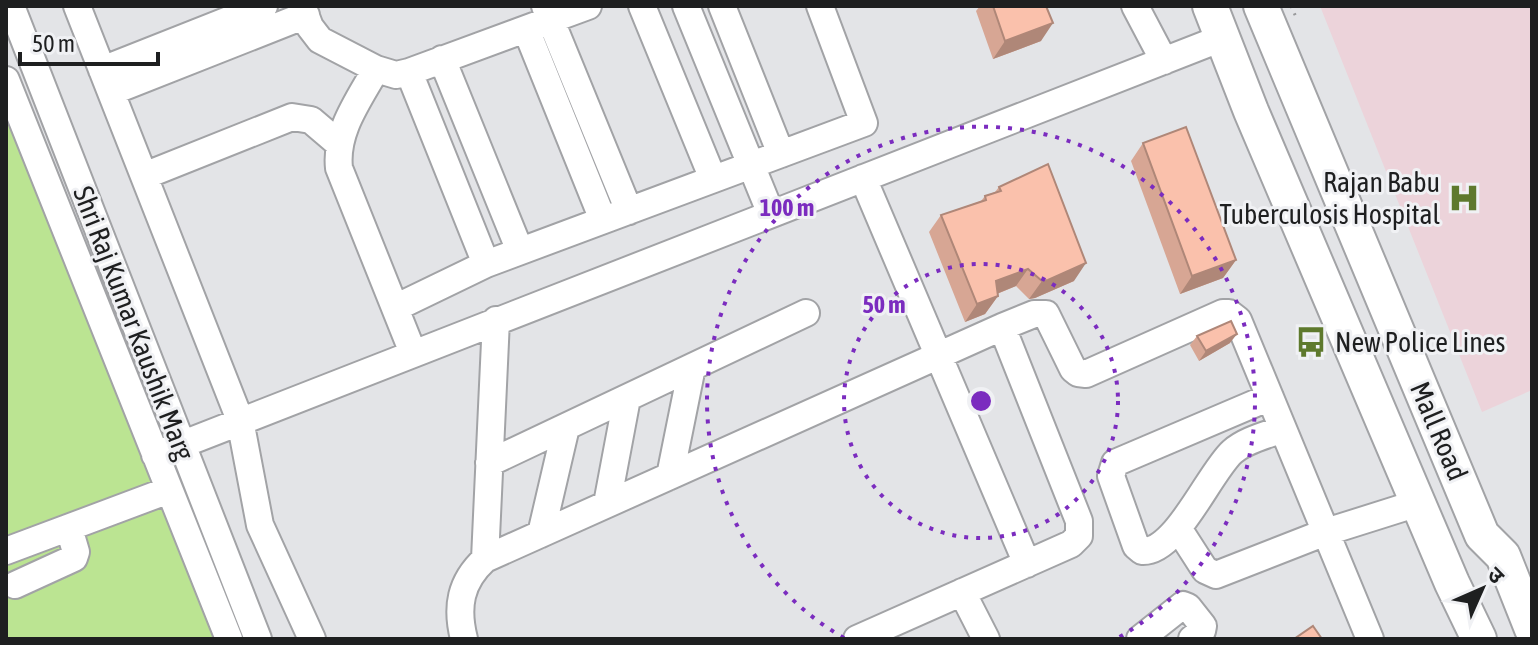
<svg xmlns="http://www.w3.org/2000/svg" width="1538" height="645" viewBox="0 0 1538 645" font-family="'Asap Condensed','Noto Sans Devanagari',sans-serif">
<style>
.medical{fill:#ecd3da}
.green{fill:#bbe492}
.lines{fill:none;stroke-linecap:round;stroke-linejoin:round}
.minor-casing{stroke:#a2a3a6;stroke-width:30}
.major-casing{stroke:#a2a3a6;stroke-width:38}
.path{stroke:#98999b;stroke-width:3;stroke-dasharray:2 6;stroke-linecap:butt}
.minor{stroke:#fff;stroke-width:26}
.major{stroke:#fff;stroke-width:34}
.wall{fill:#d7a694}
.shaded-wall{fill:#af8778}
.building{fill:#fac1ac;stroke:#af8778;stroke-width:2}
.ring{fill:none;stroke:#7b2cbf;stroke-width:4;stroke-dasharray:4 8}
.labels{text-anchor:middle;stroke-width:6;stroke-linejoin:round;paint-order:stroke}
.poi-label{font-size:28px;fill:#1e1f20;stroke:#f0f1f4;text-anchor:end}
.street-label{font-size:28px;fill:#1e1f20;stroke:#f0f1f4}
.centre{fill:#7b2cbf;stroke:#f0f1f4;stroke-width:4}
.ring-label{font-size:24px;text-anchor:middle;font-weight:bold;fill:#7b2cbf;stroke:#f0f1f4;stroke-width:6;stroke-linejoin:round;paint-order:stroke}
</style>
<rect width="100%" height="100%" fill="#e3e4e7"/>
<!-- medical -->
<path class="medical" d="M1320,6H1532V390L1482,412Z"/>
<!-- green -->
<path class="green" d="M6,85L222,639H6Z"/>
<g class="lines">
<defs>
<path id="minor" d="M11,6L258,639
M77,6L240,420L260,525L312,639
M302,6L310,27L320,40L376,69C359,100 335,131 339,168L413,353
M545,6L629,211
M642,6L713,179
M686,6L771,214
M722,6L781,154
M1135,6L1164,61
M526,29L603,220
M442,59L520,251
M376,69L396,75L409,72L588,6
M102,70L264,6
M409,72L486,264
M6,80L229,639
M111,92L306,15
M144,176L292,117L311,120L338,143
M863,178L1027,564
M395,308L486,264L864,123L820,6
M1002,327L1034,314H1046L1073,369L1078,373L1086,374L1223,313H1229L1238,320L1370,639
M1270,397L1115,463L1111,476L1136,546L1142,551C1176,553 1209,473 1232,452C1245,440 1267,435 1283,429
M155,455L1222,38
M489,463L806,313
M670,476L692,367
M607,504L627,398
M1178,528L1205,570L1216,575L1326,532L1418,503
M541,534L566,427
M6,551L169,490
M485,559L496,320
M15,585L74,558L76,552L69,528
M962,592L986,639
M464,639C456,607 460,582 485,559L1002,327L1079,521V536L1071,544L857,639
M1140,639L1183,605L1188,607L1203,626L1202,631L1192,639"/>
<path id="major" d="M1210,6L1251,111L1452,583L1479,639
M1261,6L1482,535L1503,556L1532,629"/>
</defs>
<!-- minor casing -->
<use href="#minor" class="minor-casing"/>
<!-- major casing -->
<use href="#major" class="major-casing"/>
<!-- path -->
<path class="path" d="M1291,6L1296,17"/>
<!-- minor -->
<use href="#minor" class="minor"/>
<!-- major -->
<use href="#major" class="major"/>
</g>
<!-- wall -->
<path class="wall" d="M980,6H1046L1041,41L993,59L976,11Z
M1143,143L1236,260L1223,278L1180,294L1131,161Z
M999,187L1074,281L1035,298L1029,299L1016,286L997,294L998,296L985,314L965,322L929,232L941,215L981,201L985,196L995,192Z
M1197,336L1230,343L1199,361L1190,345Z"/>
<!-- shaded-wall -->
<path class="shaded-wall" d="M1053,23L1041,41L993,59L1005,41Z
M1236,260L1223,278L1180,294L1192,276Z
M1086,263L1074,281L1035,298L1029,299L1042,281Z
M1028,269L1016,286L984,299L996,281Z
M998,296L985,314L965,322L977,304Z
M1237,334L1230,343L1199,361L1206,351Z"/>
<!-- building -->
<path class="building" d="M993,6H1046L1053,23L1005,41Z
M1186,127L1236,260L1192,276L1143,143Z
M1048,164L1086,263L1048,280L1042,281L1028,269L996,281L998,296L977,304L941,215L986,200L985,196L1001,191L999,187Z
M1231,321L1237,334L1206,351L1197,336Z
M1313,626L1322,639H1294Z"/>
<!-- distance rings -->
<g class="ring">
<circle cx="981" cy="401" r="137"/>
<path d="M844 638A274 274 0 1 1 1118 638"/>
</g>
<!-- icons -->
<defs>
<symbol id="hospital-bare" viewBox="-9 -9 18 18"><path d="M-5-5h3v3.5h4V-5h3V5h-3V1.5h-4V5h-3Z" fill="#5e792d" stroke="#f0f1f4" stroke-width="2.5" paint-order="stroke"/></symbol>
<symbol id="bus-bare" viewBox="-9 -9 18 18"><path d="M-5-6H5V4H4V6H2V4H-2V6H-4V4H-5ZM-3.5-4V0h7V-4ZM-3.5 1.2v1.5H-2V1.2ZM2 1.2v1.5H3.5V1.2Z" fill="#5e792d" stroke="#f0f1f4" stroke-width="2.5" paint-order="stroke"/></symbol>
</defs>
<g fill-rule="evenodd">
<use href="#hospital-bare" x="1442" y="176" width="44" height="44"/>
<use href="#bus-bare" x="1289" y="320" width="44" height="44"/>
</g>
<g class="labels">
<!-- poi labels -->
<g class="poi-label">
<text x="1440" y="192">Rajan Babu<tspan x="1440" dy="32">Tuberculosis Hospital</tspan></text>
<text x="1335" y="352" text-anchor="start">New Police Lines</text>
</g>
<!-- street labels -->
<g class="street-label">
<text transform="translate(134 323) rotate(69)" y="10">Shri Raj Kumar Kaushik Marg</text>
<text transform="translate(1439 431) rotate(67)" y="10">Mall Road</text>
</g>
</g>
<circle cx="981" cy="401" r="12" class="centre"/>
<g class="ring-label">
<text x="787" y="216">100 m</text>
<text x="884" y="313">50 m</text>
</g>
<!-- border -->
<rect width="1538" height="645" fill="none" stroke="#1e1f20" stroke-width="16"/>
<!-- north arrow -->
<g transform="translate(1482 589) rotate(45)" stroke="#f0f1f4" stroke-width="6" paint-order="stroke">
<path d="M0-6L14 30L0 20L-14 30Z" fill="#1e1f20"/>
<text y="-12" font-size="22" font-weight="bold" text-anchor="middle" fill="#1e1f20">उ</text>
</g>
<!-- scale -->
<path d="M20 52v12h138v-12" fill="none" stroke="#1e1f20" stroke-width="4"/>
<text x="32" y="52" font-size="24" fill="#1e1f20" stroke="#f0f1f4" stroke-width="6" paint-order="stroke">50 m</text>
</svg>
